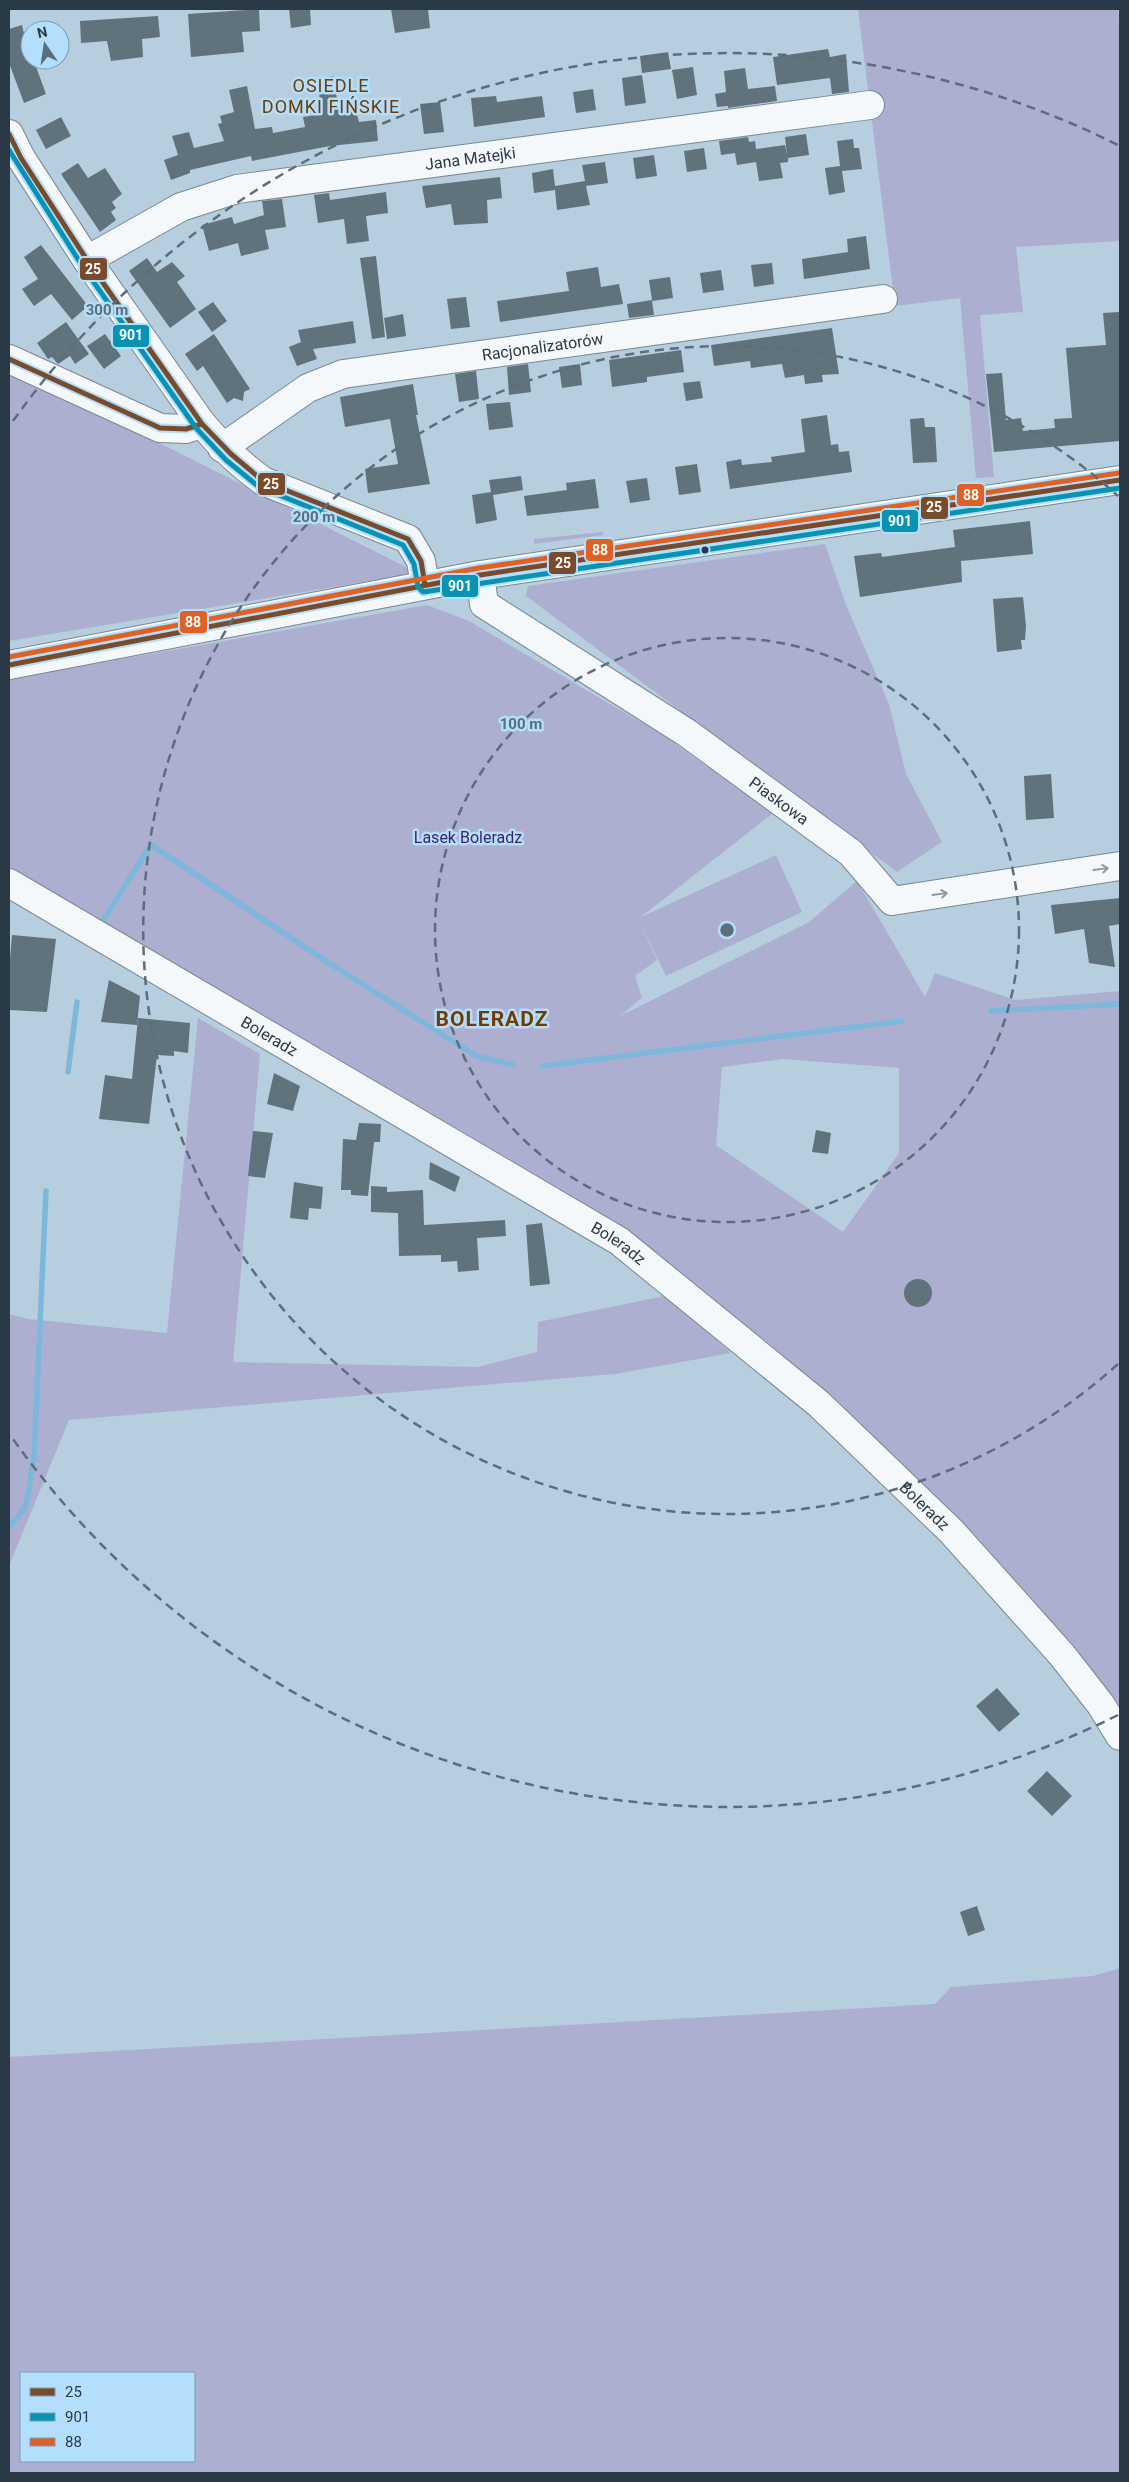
<svg xmlns="http://www.w3.org/2000/svg" width="1129" height="2482" viewBox="0 0 1129 2482" font-family="Roboto,sans-serif">
<style>
.green{fill:#adafd1;fill-rule:evenodd}
.lines{fill:none;stroke-linecap:round;stroke-linejoin:round}
.stream{stroke:#7eb7dc;stroke-width:5.5}
.building{fill:#60727b}
.minor-casing{stroke:#778895;stroke-width:30}
.minor{stroke:#f4f8fa;stroke-width:28}
.bus-1-casing{stroke:#b3defc;stroke-width:9}
.bus-2-casing{stroke:#b3defc;stroke-width:9}
.bus-3-casing{stroke:#b3defc;stroke-width:9}
.bus-1{stroke:#7a4b2a;stroke-width:5}
.bus-2{stroke:#0893b3;stroke-width:5}
.bus-3{stroke:#de6126;stroke-width:5}
.oneway{stroke:#8e99a0}
.ring{fill:none;stroke:#5b6e7c;stroke-width:2.5;stroke-dasharray:9 6}
.bus-dot{fill:#293a46;stroke:#b3defc;stroke-width:2}
.labels{text-anchor:middle;stroke-width:5;stroke-linejoin:round;paint-order:stroke}
.street-label{font-size:16px;fill:#293a46;stroke:#b3defc}
.park-label{font-size:16px;fill:#42216f;stroke:#b3defc}
.neighbourhood-label{font-size:18px;letter-spacing:1px;fill:#723b00;stroke:#b3defc}
.district-label{font-size:21px;font-weight:bold;letter-spacing:1px;fill:#723b00;stroke:#b3defc}
.centre{fill:#5b6e7c;stroke:#b3defc;stroke-width:2.5}
.ring-label{font-size:15px;text-anchor:middle;font-weight:bold;fill:#5b6e7c;stroke:#b3defc;stroke-width:5;stroke-linejoin:round;paint-order:stroke}
.line-badge{stroke:#b3defc;stroke-width:2}
.badge-label{font-size:14px;text-anchor:middle;font-weight:bold;fill:#fff}
</style>
<rect width="100%" height="100%" fill="#b7cedf"/>
<!-- green -->
<path class="green" d="M858,9H1118L1120,34V241L1016,247L1023,312L980,315L994,477L976,478L960,298L895,306Z
M9,368L22,374L418,573L9,641Z
M603,532V535L534,544V539Z
M825,544L846,605L889,704L906,774L942,842L897,872L526,596L528,586Z
M427,605L469,621L661,734L773,813L641,917L776,855L802,912L666,976L638,918L657,960L635,976L642,998L620,1016L809,922L857,881L925,997L935,973L1015,1000L1120,991V1706L970,1534L794,1366L607,1219L9,869V679ZM783,1059L899,1068V1153L843,1232L716,1145L722,1067Z
M198,1018L260,1054L233,1362L478,1367L537,1352L538,1322L664,1296L681,1308L731,1353L615,1374L69,1420L9,1566V1314L29,1319L167,1333Z
M1120,1968V2473H9V2057L935,2004L951,1987L1093,1976ZM194,2373V2461H21V2373Z"/>
<g class="lines">
<!-- stream -->
<path class="stream" d="M103,920L151,845L329,963L476,1056L513,1065
M991,1011L1120,1004
M542,1066L902,1021
M68,1072L77,1002
M9,1528L26,1506L34,1457L46,1191"/>
</g>
<!-- building -->
<path class="building" d="M259,9L260,31L242,32L244,52L191,57L188,14Z
M289,9H310L311,25L291,28Z
M391,9H428L430,28L395,33Z
M158,16L160,37L142,39L143,57L111,61L107,41L81,43L80,21Z
M22,25L30,60L32,65L35,64L46,94L24,103L9,63V29Z
M828,49L830,57L846,54L849,92L832,94L830,78L777,85L773,57Z
M668,52L671,69L642,73L640,56Z
M693,67L697,95L677,99L672,70Z
M745,68L748,89L775,86L777,101L728,108V106L717,107L715,94L726,92L724,71Z
M642,75L646,103L625,106L622,78Z
M334,76L337,100L349,98L350,103H354L359,122L376,120L378,141L330,146L252,161L251,156L190,170V173L171,180L164,160L178,155L172,136L189,132L194,148L224,141L218,124L222,123L220,116L234,112L229,90L247,86L255,129L272,127L273,133L305,127L303,117L322,114L317,79Z
M593,89L596,110L576,113L573,92Z
M496,96L497,102L542,96L545,117L474,127L471,98Z
M440,102L444,132L424,134L420,104Z
M61,117L71,136L46,149L36,130Z
M806,134L809,155L788,158V162L780,163L783,178L759,181L756,162L737,165L735,153L721,155L719,141L748,137L749,142L755,141L756,149L785,145L787,155L785,137Z
M853,139L854,148H859L862,169L842,171L845,192L829,195L825,168L840,166L837,141Z
M704,148L707,169L687,172L684,151Z
M654,155L657,176L636,179L633,158Z
M605,162L608,183L586,186L590,205L557,210L555,190L534,193L532,173L553,169L555,186L585,181L582,165Z
M78,163L88,178L105,168L122,194L112,202L116,208L111,212L116,220L100,232L61,174Z
M500,177L502,198L487,200L488,223L454,225L451,204L426,208L422,186Z
M386,192L388,213L366,216L369,241L347,244L344,219L318,223L314,195L329,193L330,200Z
M282,199L286,227L265,230L269,249L241,256L238,243L209,251L202,225L232,217L234,224L264,215L262,201Z
M866,236L870,269L804,279L802,259L848,252L847,239Z
M41,245L88,306L72,320L51,294L34,306L22,289L38,279L24,257Z
M376,256L385,337L372,339L360,258Z
M147,258L157,272L172,262L185,276L177,282L196,309L170,328L129,271Z
M772,263L774,284L754,287L751,265Z
M598,267L601,287L619,284L623,304L500,322L497,301L569,291L566,272Z
M721,270L724,290L703,293L700,273Z
M670,277L673,298L652,301L654,315L629,318L627,304L652,300L649,280Z
M466,297L470,327L451,329L447,299Z
M213,302L227,321L212,332L198,312Z
M1119,312L1120,441L994,452L986,374L1002,373L1006,420L1021,418L1023,431L1055,428L1054,419L1072,418L1066,348L1106,345L1103,313Z
M403,314L406,336L387,339L384,318Z
M353,321L356,343L313,349L317,359L297,366L289,347L301,342L298,330Z
M66,322L89,354L75,364L70,356L58,364L52,357L48,359L37,343Z
M832,328L839,374L822,375L823,382L805,384L804,375L785,378L782,364L751,368L750,361L714,366L711,345Z
M105,334L121,356L104,369L87,346Z
M214,334L250,389L244,392L243,401L234,398L227,403L203,366L197,371L185,354Z
M681,350L684,372L647,377V382L612,387L609,360Z
M528,364L531,392L509,395L507,367Z
M580,364L582,385L562,388L559,367Z
M476,371L479,399L459,402L455,374Z
M700,381L703,398L686,401L683,383Z
M413,384L418,415H416L430,484L368,493L365,469L398,464L390,419L345,427L340,397Z
M510,402L513,427L489,430L486,404Z
M827,415L831,445L838,444L839,452L849,451L852,472L730,489L726,462L741,459L742,465L772,462L771,457L805,452L801,419Z
M924,418L925,427H935L937,462L913,463L910,419Z
M697,464L701,492L679,495L675,467Z
M521,476L523,490L493,495L497,520L476,524L472,495L491,492L489,480Z
M647,478L650,500L630,503L626,481Z
M595,479L599,508L527,516L524,496L567,490L566,483Z
M1030,521L1033,554L961,561L962,582L860,597L854,556L881,553L882,557L955,547L953,530Z
M1023,597L1026,626L1025,640H1021L1022,649L997,652L993,599Z
M1051,774L1054,818L1026,820L1024,776Z
M1120,898V924L1109,926L1115,967L1089,963L1084,929L1055,934L1051,905Z
M12,935L56,939L47,1012L9,1010V971Z
M109,980L140,996L137,1025L101,1022Z
M138,1018L190,1023L188,1053L174,1051V1056L157,1055L149,1124L99,1119L105,1075L132,1079Z
M274,1073L300,1086L293,1111L267,1104Z
M359,1123L381,1124L380,1142H374L368,1196L351,1195V1190H341L343,1139L356,1140Z
M816,1130L831,1133L828,1154L812,1152Z
M253,1131L273,1133L265,1178L248,1176Z
M430,1162L460,1177L455,1192L429,1179Z
M294,1182L323,1187L321,1209L309,1208L308,1220L290,1218Z
M371,1186L387,1187V1192L423,1190L424,1225L505,1220L506,1236L477,1238L479,1270L458,1272L457,1261L441,1262V1255L399,1256L398,1213L371,1212Z
M542,1223L550,1284L530,1286L526,1225Z
M904 1293a14 14 0 1 1 28 0a14 14 0 1 1-28 0Z
M997,1688L1020,1714L999,1732L976,1706Z
M1047,1771L1072,1796L1052,1816L1027,1791Z
M977,1906L985,1930L968,1936L960,1912Z"/>
<g class="lines">
<defs>
<g id="minor">
<path d="M9,134L21,158L87,260L202,424C221,446 239,464 263,481L408,539L421,561L425,585"/>
<path id="s1" d="M87,260L181,207L237,189L870,105"/>
<path d="M9,359L160,428L186,429L202,424"/>
<path id="s2" d="M222,448L308,388L343,374L883,299"/>
<path id="s3" d="M480,575L484,604L687,733L851,853L892,901L1120,866"/>
<path d="M9,665L480,575L1120,480"/>
<path id="s4" d="M9,883L619,1241L819,1404L951,1531L1062,1655L1101,1705L1120,1736"/>
</g>
</defs>
<!-- minor casing -->
<use href="#minor" class="minor-casing"/>
<!-- minor -->
<use href="#minor" class="minor"/>
<defs>
<path id="bus-1" d="M9,134L21,158L87,260L202,424L231,454L263,481L408,539L421,561L425,585
M9,359L160,428L186,429L202,424
M9,665L480,575L1120,480"/>
<path id="bus-2" d="M9,150L81,264L196,428L226,460L259,487L403,545L414,564L418,587L423,592L1120,488"/>
<path id="bus-3" d="M9,657L479,568L1119,473"/>
</defs>
<!-- bus-1 casing -->
<use href="#bus-1" class="bus-1-casing"/>
<!-- bus-2 casing -->
<use href="#bus-2" class="bus-2-casing"/>
<!-- bus-3 casing -->
<use href="#bus-3" class="bus-3-casing"/>
<!-- bus-1 -->
<use href="#bus-1" class="bus-1"/>
<!-- bus-2 -->
<use href="#bus-2" class="bus-2"/>
<!-- bus-3 -->
<use href="#bus-3" class="bus-3"/>
</g>
<!-- one-way arrows -->
<defs><path id="oneway-shaft" d="M-6 0H5M1.5-3L5.5 0L1.5 3" fill="none" stroke-width="1.6" stroke-linecap="round" stroke-linejoin="round" transform="scale(1.25)"/></defs>
<g class="oneway">
<use href="#oneway-shaft" transform="translate(1101 869) rotate(-8)"/>
<use href="#oneway-shaft" transform="translate(940 894) rotate(-8)"/>
</g>
<!-- distance rings -->
<g class="ring">
<circle cx="727" cy="930" r="292"/>
<path d="M1118 1364A584 584 0 1 1 1118 496"/>
<path d="M1118 1715A877 877 0 0 1 13 1439M13 421A877 877 0 0 1 1118 145"/>
</g>
<!-- markers -->
<circle class="bus-dot" cx="705" cy="550" r="4.5"/>
<g class="labels">
<!-- street labels -->
<g class="street-label">
<text dy="6" stroke="none"><textPath href="#s1" startOffset="402">Jana Matejki</textPath></text>
<text dy="6" stroke="none"><textPath href="#s2" startOffset="344">Racjonalizatorów</textPath></text>
<text dy="6" stroke="none"><textPath href="#s3" startOffset="384">Piaskowa</textPath></text>
<text dy="6" stroke="none"><textPath href="#s4" startOffset="302">Boleradz</textPath></text>
<text dy="6" stroke="none"><textPath href="#s4" startOffset="708">Boleradz</textPath></text>
<text dy="6" stroke="none"><textPath href="#s4" startOffset="1112">Boleradz</textPath></text>
</g>
<!-- park labels -->
<g class="park-label">
<text x="468" y="843">Lasek Boleradz</text>
</g>
<!-- neighbourhood labels -->
<g class="neighbourhood-label">
<text x="331" y="92">OSIEDLE<tspan x="331" dy="21">DOMKI FIŃSKIE</tspan></text>
</g>
<!-- district labels -->
<g class="district-label">
<text x="492" y="1026">BOLERADZ</text>
</g>
</g>
<circle cx="727" cy="930" r="8" class="centre"/>
<g class="ring-label">
<text x="107" y="315">300 m</text>
<text x="314" y="522">200 m</text>
<text x="521" y="729">100 m</text>
</g>
<g class="line-badge">
<rect x="79" y="257" width="29" height="24" rx="5" fill="#7a4b2a"/>
<rect x="112" y="324" width="38" height="24" rx="5" fill="#0893b3"/>
<rect x="257" y="472" width="29" height="24" rx="5" fill="#7a4b2a"/>
<rect x="956" y="483" width="29" height="24" rx="5" fill="#de6126"/>
<rect x="920" y="496" width="29" height="24" rx="5" fill="#7a4b2a"/>
<rect x="881" y="509" width="38" height="24" rx="5" fill="#0893b3"/>
<rect x="585" y="538" width="29" height="24" rx="5" fill="#de6126"/>
<rect x="548" y="551" width="29" height="24" rx="5" fill="#7a4b2a"/>
<rect x="441" y="574" width="38" height="24" rx="5" fill="#0893b3"/>
<rect x="179" y="610" width="29" height="24" rx="5" fill="#de6126"/>
</g>
<g class="badge-label">
<text x="93" y="274">25</text>
<text x="131" y="340">901</text>
<text x="271" y="489">25</text>
<text x="971" y="500">88</text>
<text x="934" y="512">25</text>
<text x="900" y="526">901</text>
<text x="600" y="555">88</text>
<text x="563" y="568">25</text>
<text x="460" y="591">901</text>
<text x="193" y="627">88</text>
</g>
<!-- border -->
<rect width="1129" height="2482" fill="none" stroke="#293a46" stroke-width="20"/>
<!-- legend -->
<rect x="20" y="2372" width="175" height="90" fill="#b3defc" stroke="#7c9cb3"/>
<rect x="30" y="2388" width="25" height="8" fill="#7a4b2a" stroke="#7c9cb3"/>
<text x="65" y="2397" font-size="15" fill="#293a46">25</text>
<rect x="30" y="2413" width="25" height="8" fill="#0893b3" stroke="#7c9cb3"/>
<text x="65" y="2422" font-size="15" fill="#293a46">901</text>
<rect x="30" y="2438" width="25" height="8" fill="#de6126" stroke="#7c9cb3"/>
<text x="65" y="2447" font-size="15" fill="#293a46">88</text>
<!-- north arrow -->
<g transform="translate(45 45) rotate(347)"><circle r="24" fill="#b3defc" stroke="#7c9cb3"/>
<path d="M0-4L9 19L0 12L-9 19Z" fill="#5b6e7c"/>
<text y="-8" font-size="14" font-weight="bold" text-anchor="middle" fill="#293a46">N</text>
</g>
</svg>
